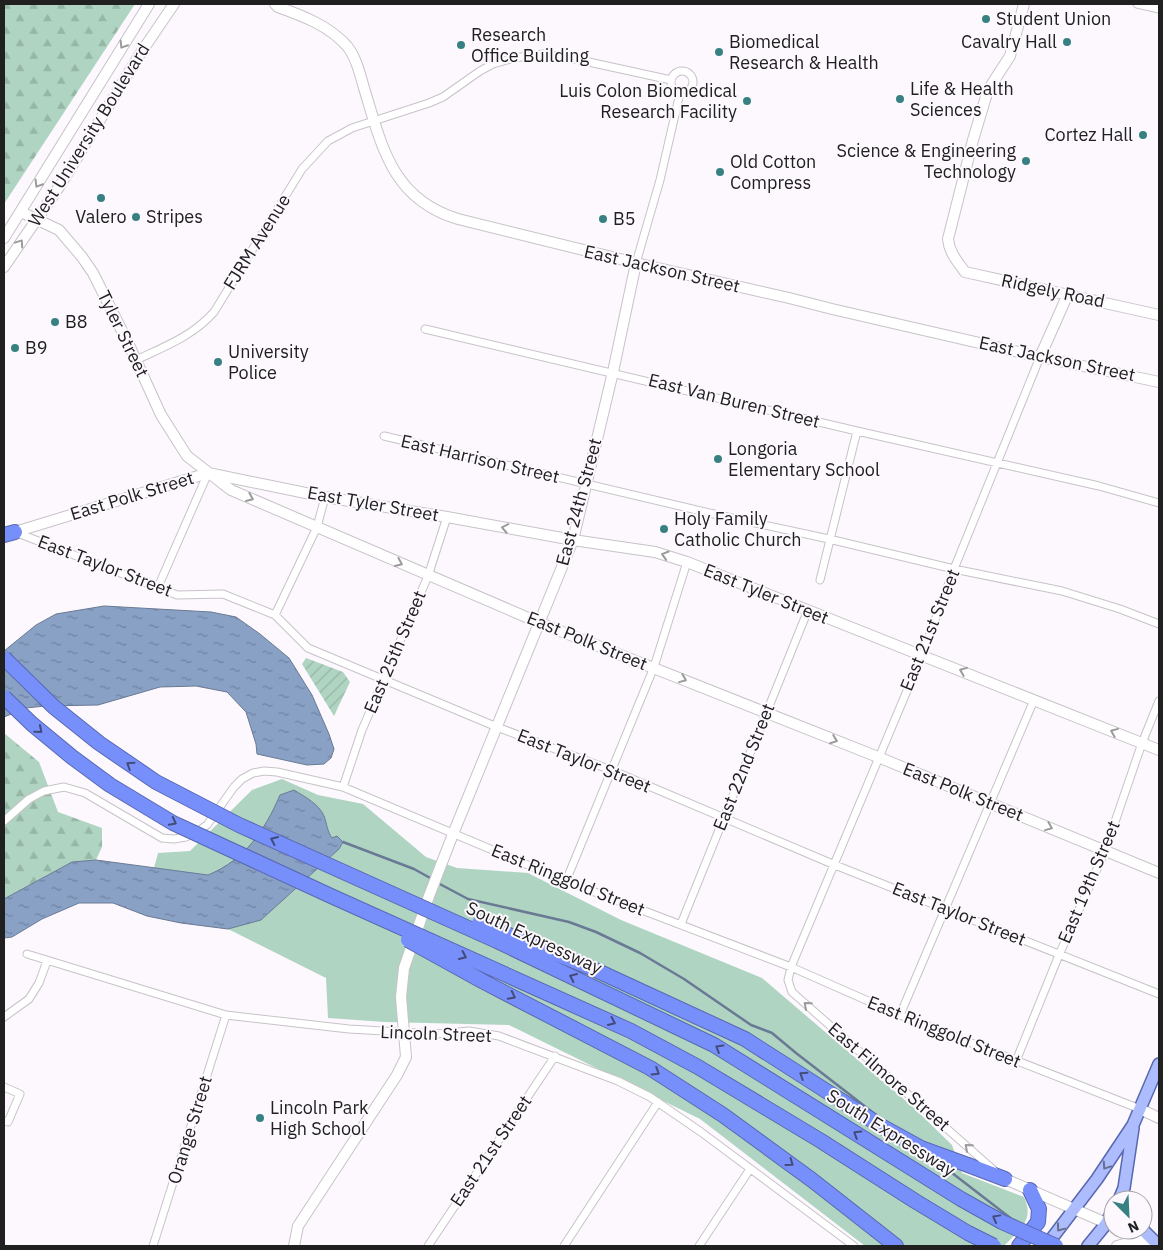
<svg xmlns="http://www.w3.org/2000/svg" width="1163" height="1250" viewBox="0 0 1163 1250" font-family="'IBM Plex Sans',sans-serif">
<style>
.green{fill:#afd4c2}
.forest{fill:url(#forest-firs)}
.garden{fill:url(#garden-furrows)}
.water{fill:url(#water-ripples);stroke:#6a7a94}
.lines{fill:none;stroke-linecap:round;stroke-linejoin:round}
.stream{stroke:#6a7a94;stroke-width:2.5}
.street-casing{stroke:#c7c3c8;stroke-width:9}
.secondary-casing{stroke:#c7c3c8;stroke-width:12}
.primary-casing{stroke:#5868af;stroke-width:14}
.highway-casing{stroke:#5868af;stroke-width:16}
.street{stroke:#fff;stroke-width:7}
.secondary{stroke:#fff;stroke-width:10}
.primary{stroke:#adbcfd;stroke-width:11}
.highway{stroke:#768ffb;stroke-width:14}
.highway-bridge-casing{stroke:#5868af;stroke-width:16;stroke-linecap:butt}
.highway-bridge{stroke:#768ffb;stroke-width:14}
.oneway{stroke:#9b9b9b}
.oneway2{stroke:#434c78}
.oneway3{stroke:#676e8f}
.poi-dot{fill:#388183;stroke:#fcf8fe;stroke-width:2}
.labels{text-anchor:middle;stroke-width:4;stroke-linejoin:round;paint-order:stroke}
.poi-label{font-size:18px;fill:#212021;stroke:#fcf8fe;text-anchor:start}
.street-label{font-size:18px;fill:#212021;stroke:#fcf8fe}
</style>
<defs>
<pattern id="forest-firs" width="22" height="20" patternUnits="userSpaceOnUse" patternTransform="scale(1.25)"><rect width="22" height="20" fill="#afd4c2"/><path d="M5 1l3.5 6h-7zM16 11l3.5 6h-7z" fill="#96b6a6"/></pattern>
<pattern id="garden-furrows" width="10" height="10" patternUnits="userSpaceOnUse" patternTransform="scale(1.25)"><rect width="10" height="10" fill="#afd4c2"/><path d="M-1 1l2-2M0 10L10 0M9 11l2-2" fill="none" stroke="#96b6a6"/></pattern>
<pattern id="water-ripples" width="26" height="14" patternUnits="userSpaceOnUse" patternTransform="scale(1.25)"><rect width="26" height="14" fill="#89a1c5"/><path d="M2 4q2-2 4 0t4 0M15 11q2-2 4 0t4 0" fill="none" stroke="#7083a0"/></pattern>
</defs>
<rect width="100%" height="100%" fill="#fcf8fe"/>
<!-- green -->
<path class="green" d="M282,779L318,795L363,804L426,857L457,868L528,873L621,920L762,978L913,1107L952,1145L962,1173L1024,1197C1035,1221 1019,1230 1004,1246H865L700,1119L509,1025L385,1022L328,1018L326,978L228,929L261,920L339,849L343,842L333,839L327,831L324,815L312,802L280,795L272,815L251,846L224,869L208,875L154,868L158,853L190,851L252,790Z"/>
<!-- forest -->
<path class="forest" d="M4,4H135L4,204Z
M4,733L39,762L58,812L102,828V847L96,860L72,862L4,899Z"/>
<!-- garden -->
<path class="garden" d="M306,658L343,672L350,682L334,716L302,664Z"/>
<!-- water -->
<path class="water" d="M104,606L211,612L236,617L260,634L289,658L312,695L329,734L334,749L331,758L324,764L307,765L257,754L256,744L246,712L227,692L196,686L160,687L98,705L45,706L26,708L4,717V651L36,625L56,614Z
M294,790C305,797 319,804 324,816C327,824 327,831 332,838L337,836L343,842L339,849L261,920L228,929L181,923L147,916L113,903H79L42,919L12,937L4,938V899L72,862L96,860L208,875C245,860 265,830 280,795Z"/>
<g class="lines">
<!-- stream -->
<path class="stream" d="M343,842L414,869L432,879
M436,882L468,899L569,922L596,932L640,953L684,979L751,1025L772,1033L796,1053L880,1118
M934,1159L1013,1220"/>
<defs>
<path id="street" d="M1137,4L1159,9
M671 82a11 11 0 1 1 22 0a11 11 0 1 1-22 0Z
M636,263L660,180L680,93
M425,329L857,431L1099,486L1159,503
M136,360C164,347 193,336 214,312L302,169L328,141L352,128L429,103L443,97L480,71L493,64L514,58L543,54L566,57L671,80
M384,436L718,515L829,539L954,569L1062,591L1120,609L1159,624
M15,532L177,595L223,594L275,615L308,648L497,727L611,770L835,865L1159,994
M820,580L857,431
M158,587L208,473
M275,615L317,527L325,497
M343,787L362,730L428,576L447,517
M4,821L29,799L44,791L64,787L85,793L162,838L174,839L186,837L197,832L207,825L234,787L242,779L253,773L264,771L277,772L343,787L566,881L791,967L900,1015L1140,1109
M566,881L654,667L687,562
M681,924L808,610
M27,954L226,1015L349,1029L436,1034L469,1031L499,1036L618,1081L650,1097L701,1132L854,1246
M900,1015L1034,700
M4,1017L29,999L39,983L47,961
M1016,1061L1059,955L1105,851L1142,743L1159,701
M4,1087L20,1094L8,1122L4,1121
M996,1172L792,992L788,980L791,967L922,655L954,569L1040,357
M153,1246L226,1015
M428,1246L555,1056
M564,1246L658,1102
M699,1246L750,1169"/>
<path id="secondary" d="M275,4L278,7C303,16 328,25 347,46C356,57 360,74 364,88C382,147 392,199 458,219L636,263L789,298L832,309L1040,357L1159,382
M1024,4L1010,56L988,90L973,140L948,239C949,252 957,261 965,272L1159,315
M21,212L59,230L82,257L93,273L130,347L161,415L187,456L231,490L540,623L878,757L1159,873
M4,238L149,4
M4,267L61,184L140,54L174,4
M1040,357L1068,294
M15,532L208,473L325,497L447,517L573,540L655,552L687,562L1159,750
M1140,1109L1159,1118
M1005,1179L1113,1226
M1123,1230L1154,1241
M294,1246L298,1226L397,1075L406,1057L401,997L404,968L429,896L453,834L573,540L613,372L636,263
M1117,1246L1128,1243L1149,1242"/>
<path id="primary" d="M1119,1200L1124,1188L1133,1128
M1143,1230L1155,1242
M1046,1246L1097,1179L1133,1125L1159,1064
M1088,1246L1106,1224L1113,1210"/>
<path id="highway" d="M4,535L15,532
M968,1165L1005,1179
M877,1231L896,1246
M1019,1246L1038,1222L1039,1209L1030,1190"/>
</defs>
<!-- street casing -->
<use href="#street" class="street-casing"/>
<!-- secondary casing -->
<use href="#secondary" class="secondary-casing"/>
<!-- primary casing -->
<use href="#primary" class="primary-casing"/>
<!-- highway casing -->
<use href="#highway" class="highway-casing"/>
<!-- street -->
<use href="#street" class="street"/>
<!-- secondary -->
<use href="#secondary" class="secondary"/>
<!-- primary -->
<use href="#primary" class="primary"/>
<!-- highway -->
<use href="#highway" class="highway"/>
<defs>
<path id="highway-bridge" d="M4,658L54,707L99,743L156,782L239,825L497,941L714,1045L961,1199L1002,1222L1056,1246
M4,697L32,724L72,757L110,785L173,823L331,896L631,1031L698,1067L821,1141L915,1201L968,1233L994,1246
M479,923L589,967L745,1039L881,1126L921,1148L968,1165
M408,940L484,982L650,1068L723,1115L812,1180L877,1231"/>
</defs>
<!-- highway-bridge casing -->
<use href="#highway-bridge" class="highway-bridge-casing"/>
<!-- highway-bridge -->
<use href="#highway-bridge" class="highway-bridge"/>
</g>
<!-- one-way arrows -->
<defs><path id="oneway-chevron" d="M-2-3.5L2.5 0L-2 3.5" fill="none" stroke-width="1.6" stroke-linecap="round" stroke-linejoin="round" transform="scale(1.25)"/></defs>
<g class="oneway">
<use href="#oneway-chevron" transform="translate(123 45) rotate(122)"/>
<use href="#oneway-chevron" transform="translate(38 184) rotate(122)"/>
<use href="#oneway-chevron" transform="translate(20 243) rotate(-56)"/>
<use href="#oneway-chevron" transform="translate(250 498) rotate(23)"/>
<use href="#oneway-chevron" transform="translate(505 528) rotate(-169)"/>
<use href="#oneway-chevron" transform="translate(665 555) rotate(-163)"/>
<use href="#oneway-chevron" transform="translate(399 563) rotate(24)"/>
<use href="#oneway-chevron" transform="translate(963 671) rotate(-158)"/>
<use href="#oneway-chevron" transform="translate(683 679) rotate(22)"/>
<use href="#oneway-chevron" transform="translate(1114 732) rotate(-158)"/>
<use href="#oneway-chevron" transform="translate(834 740) rotate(21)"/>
<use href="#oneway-chevron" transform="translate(1049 827) rotate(22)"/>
<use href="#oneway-chevron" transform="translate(807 1005) rotate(-139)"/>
<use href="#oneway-chevron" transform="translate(968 1147) rotate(-139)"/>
</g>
<g class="oneway2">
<use href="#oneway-chevron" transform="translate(39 730) rotate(40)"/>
<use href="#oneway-chevron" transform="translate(130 765) rotate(-147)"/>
<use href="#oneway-chevron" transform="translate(173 822) rotate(27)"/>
<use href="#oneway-chevron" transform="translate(274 840) rotate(-156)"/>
<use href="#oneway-chevron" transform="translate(463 956) rotate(24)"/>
<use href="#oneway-chevron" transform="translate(573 977) rotate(-155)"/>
<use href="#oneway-chevron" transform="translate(512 996) rotate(27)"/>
<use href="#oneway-chevron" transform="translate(612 1022) rotate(24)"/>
<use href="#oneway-chevron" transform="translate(719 1048) rotate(-149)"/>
<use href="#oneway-chevron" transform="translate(656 1072) rotate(32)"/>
<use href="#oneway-chevron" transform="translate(803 1075) rotate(-147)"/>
<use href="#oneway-chevron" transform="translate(857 1134) rotate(-148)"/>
<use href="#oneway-chevron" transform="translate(790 1163) rotate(36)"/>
<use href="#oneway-chevron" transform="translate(996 1218) rotate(-151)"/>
</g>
<g class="oneway3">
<use href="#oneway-chevron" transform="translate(1106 1166) rotate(124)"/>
<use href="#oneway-chevron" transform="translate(1060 1228) rotate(127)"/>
</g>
<!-- markers -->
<g class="poi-dot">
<circle cx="986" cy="19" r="5"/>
<circle cx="1067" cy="42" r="5"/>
<circle cx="461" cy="45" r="5"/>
<circle cx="719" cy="52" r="5"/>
<circle cx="900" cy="99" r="5"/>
<circle cx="747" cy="101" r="5"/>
<circle cx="1143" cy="135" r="5"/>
<circle cx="1026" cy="161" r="5"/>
<circle cx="720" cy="172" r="5"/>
<circle cx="101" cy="198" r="5"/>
<circle cx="136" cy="217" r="5"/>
<circle cx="603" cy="219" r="5"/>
<circle cx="55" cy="322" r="5"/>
<circle cx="15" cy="348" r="5"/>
<circle cx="218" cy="362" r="5"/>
<circle cx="718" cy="459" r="5"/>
<circle cx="664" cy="529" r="5"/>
<circle cx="260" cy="1118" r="5"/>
</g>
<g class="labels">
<!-- poi labels -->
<g class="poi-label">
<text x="996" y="25">Student Union</text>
<text x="471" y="41">Research<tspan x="471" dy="21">Office Building</tspan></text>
<text x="729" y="48">Biomedical<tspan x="729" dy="21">Research &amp; Health</tspan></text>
<text x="1057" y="48" text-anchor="end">Cavalry Hall</text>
<text x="910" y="95">Life &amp; Health<tspan x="910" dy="21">Sciences</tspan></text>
<text x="737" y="97" text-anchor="end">Luis Colon Biomedical<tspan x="737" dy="21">Research Facility</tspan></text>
<text x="1133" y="141" text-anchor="end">Cortez Hall</text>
<text x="1016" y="157" text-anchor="end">Science &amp; Engineering<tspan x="1016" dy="21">Technology</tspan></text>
<text x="730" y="168">Old Cotton<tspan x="730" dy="21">Compress</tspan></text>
<text x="101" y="223" text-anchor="middle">Valero</text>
<text x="146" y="223">Stripes</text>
<text x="613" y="225">B5</text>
<text x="65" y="328">B8</text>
<text x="25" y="354">B9</text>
<text x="228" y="358">University<tspan x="228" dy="21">Police</tspan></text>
<text x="728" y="455">Longoria<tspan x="728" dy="21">Elementary School</tspan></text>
<text x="674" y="525">Holy Family<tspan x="674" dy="21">Catholic Church</tspan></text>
<text x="270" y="1114">Lincoln Park<tspan x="270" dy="21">High School</tspan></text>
</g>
<!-- street labels -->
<g class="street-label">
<text transform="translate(89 135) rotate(-58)" y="6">West University Boulevard</text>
<text transform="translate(257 242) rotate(-58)" y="6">FJRM Avenue</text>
<text transform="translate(662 269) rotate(13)" y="6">East Jackson Street</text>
<text transform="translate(1053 291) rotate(12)" y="6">Ridgely Road</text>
<text transform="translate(123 334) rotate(64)" y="6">Tyler Street</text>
<text transform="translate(1057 359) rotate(12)" y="6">East Jackson Street</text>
<text transform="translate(734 401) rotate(14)" y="6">East Van Buren Street</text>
<text transform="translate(480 459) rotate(13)" y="6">East Harrison Street</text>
<text transform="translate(132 496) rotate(-17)" y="6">East Polk Street</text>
<text transform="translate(579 502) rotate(-75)" y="6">East 24th Street</text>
<text transform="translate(373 504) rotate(10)" y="6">East Tyler Street</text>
<text transform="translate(105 566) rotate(21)" y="6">East Taylor Street</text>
<text transform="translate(766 594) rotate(22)" y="6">East Tyler Street</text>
<text transform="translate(930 630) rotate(-68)" y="6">East 21st Street</text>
<text transform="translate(587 641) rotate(22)" y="6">East Polk Street</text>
<text transform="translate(395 652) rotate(-67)" y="6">East 25th Street</text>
<text transform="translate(584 761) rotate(22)" y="6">East Taylor Street</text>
<text transform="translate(744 767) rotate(-68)" y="6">East 22nd Street</text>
<text transform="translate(963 792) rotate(22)" y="6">East Polk Street</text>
<text transform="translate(568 880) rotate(22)" y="6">East Ringgold Street</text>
<text transform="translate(1089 882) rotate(-67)" y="6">East 19th Street</text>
<text transform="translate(959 914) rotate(22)" y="6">East Taylor Street</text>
<text transform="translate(534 938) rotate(25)" y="6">South Expressway</text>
<text transform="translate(944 1032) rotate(22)" y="6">East Ringgold Street</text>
<text transform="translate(436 1034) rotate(2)" y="6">Lincoln Street</text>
<text transform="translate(889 1077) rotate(41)" y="6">East Filmore Street</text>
<text transform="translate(190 1130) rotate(-73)" y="6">Orange Street</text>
<text transform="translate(891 1133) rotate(32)" y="6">South Expressway</text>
<text transform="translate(491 1151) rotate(-56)" y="6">East 21st Street</text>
</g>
</g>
<!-- border -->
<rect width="1163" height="1250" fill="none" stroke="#212021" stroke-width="10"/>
<!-- north arrow -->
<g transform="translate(1128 1215) rotate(156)"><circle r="24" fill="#fcf8fe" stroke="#a4a2a6"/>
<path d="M0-4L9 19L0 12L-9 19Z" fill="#388183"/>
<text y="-8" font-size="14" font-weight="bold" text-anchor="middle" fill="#212021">N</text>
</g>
</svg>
